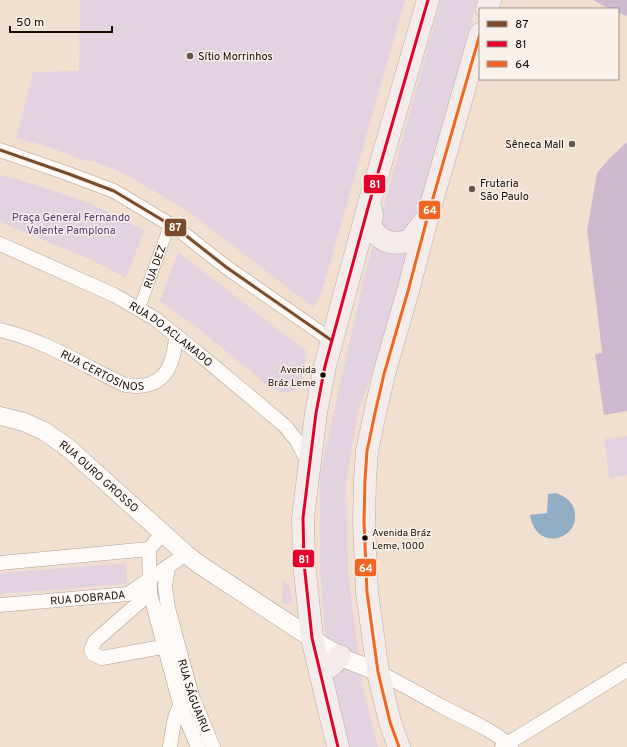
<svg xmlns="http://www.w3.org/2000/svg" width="627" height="747" viewBox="0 0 627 747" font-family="Overpass,sans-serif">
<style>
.green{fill:#e3d2e0}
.forest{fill:#cebacf}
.water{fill:#91aec6}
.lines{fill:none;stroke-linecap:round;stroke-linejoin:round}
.pedestrian-casing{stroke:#ad9f92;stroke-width:12}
.minor-casing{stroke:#ad9f92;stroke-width:15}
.tertiary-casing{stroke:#ad9f92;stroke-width:19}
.primary-casing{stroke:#bdaaa4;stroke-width:23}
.pedestrian{stroke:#fdfaf8;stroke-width:11}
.minor{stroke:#fdfaf8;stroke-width:14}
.tertiary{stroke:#fdfaf8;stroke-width:18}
.primary{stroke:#f4eceb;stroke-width:22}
.bus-1-casing{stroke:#f9f1ea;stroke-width:6}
.bus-2-casing{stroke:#f9f1ea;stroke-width:6}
.bus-3-casing{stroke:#f9f1ea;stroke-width:6}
.bus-1{stroke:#7a4b2a;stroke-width:3}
.bus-2{stroke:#e4002b;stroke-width:3}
.bus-3{stroke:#f26522;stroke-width:3}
.poi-dot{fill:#635549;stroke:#f9f1ea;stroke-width:1.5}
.bus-dot{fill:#170a01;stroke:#f9f1ea;stroke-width:1.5}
.labels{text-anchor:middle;stroke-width:3;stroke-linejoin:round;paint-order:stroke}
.bus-label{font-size:10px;fill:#170a01;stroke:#f9f1ea;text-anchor:end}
.poi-label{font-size:11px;fill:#170a01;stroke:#f9f1ea;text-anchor:start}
.park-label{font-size:11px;fill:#563677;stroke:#f9f1ea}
.street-label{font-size:11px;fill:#170a01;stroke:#f9f1ea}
.line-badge{stroke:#f9f1ea;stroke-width:1.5}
.badge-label{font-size:11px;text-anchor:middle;font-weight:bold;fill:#fff}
</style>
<rect width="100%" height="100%" fill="#f1e0d0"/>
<!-- green -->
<path class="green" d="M80,0H405L321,295L313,307L186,210L127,175L91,160L90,162L39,144L16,138L33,72L79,71Z
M441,0H477L448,112L383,347L358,411L346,483L348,571L362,683L378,747H349L329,685L320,567V474L365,274Z
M0,175C51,188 99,204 144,231L126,278L90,259L0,222Z
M178,252L306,351L307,354L301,382L295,390L285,393L272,389L194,325L160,301Z
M627,436V475L609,478L604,439Z
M126,563L127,584L0,594V573Z
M283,580L290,586L292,601L290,604H287L282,602Z"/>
<!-- forest -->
<path class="forest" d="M593,0H627V16L618,13V9H610Z
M627,142V411L604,415L595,354L602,353V351L587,230L597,173L609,159Z"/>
<!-- water -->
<path class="water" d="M556,493C564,496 571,500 574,509C583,539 536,554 530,515L547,513L548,494Z"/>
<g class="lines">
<defs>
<g id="pedestrian">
<path id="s1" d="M139,309L170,224"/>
</g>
<g id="minor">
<path d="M0,150L69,174L114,191L179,230L226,267L331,340"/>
<path id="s2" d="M0,244L114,295L154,318L198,353L285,426L297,441L309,464"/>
<path id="s3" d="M0,330C45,340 84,366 125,385C134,386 142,387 150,384C170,378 175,353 176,335"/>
<path d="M149,549L150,593L180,704L198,747"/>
<path d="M0,563L149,549L162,534"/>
<path id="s4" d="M168,568L165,586L168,608L192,696L213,747"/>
<path d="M150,593L95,641L91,650L93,654L102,658L173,645"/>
<path id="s5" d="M0,605L128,594L186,554"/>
<path d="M378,672C400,683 421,695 443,707C463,718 495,730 511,747"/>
<path d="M170,747C172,735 174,708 184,702"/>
<path d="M502,747L627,670"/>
</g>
<g id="tertiary">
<path id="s6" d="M0,416L24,422L44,431L67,447L186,554L200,565L325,647L343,658L378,672"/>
</g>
<path id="primary" d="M487,9L490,0
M371,209L372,215L370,227C382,243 393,246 411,240L416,232L425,221
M320,673L332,665L340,656
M338,747L312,638L304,563L303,518L316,413L325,366L369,204L428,0
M399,747L390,722L378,672L367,592L364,522L365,480L367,451L375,413L384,374L408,291L427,219L480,34"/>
</defs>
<!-- pedestrian casing -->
<use href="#pedestrian" class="pedestrian-casing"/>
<!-- minor casing -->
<use href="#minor" class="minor-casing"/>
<!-- tertiary casing -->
<use href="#tertiary" class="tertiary-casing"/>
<!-- primary casing -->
<use href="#primary" class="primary-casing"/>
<!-- pedestrian -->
<use href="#pedestrian" class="pedestrian"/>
<!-- minor -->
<use href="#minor" class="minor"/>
<!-- tertiary -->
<use href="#tertiary" class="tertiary"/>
<!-- primary -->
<use href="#primary" class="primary"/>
<defs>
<path id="bus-1" d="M0,150L69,174L114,191L179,230L226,267L331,340"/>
<path id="bus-2" d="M338,747L312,638L304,563L303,518L316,413L325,366L369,204L428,0"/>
<path id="bus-3" d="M399,747L390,722L378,672L367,592L364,522L365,480L367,451L375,413L384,374L408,291L427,219L480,34"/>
</defs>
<!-- bus-1 casing -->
<use href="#bus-1" class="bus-1-casing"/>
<!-- bus-2 casing -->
<use href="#bus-2" class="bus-2-casing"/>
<!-- bus-3 casing -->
<use href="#bus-3" class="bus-3-casing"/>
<!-- bus-1 -->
<use href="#bus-1" class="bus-1"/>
<!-- bus-2 -->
<use href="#bus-2" class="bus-2"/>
<!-- bus-3 -->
<use href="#bus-3" class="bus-3"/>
</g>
<!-- markers -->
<g class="poi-dot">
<circle cx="190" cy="56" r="4"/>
<circle cx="572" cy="144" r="4"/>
<circle cx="472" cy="189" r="4"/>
</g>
<g class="bus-dot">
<circle cx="323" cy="375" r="3.5"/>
<circle cx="365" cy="538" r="3.5"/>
</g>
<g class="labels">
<!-- bus labels -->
<g class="bus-label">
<text x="316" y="373">Avenida<tspan x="316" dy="13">Bráz Leme</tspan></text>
<text x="372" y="536" text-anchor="start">Avenida Bráz<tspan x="372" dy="13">Leme, 1000</tspan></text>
</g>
<!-- poi labels -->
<g class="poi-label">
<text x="198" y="60">Sítio Morrinhos</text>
<text x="564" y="148" text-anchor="end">Sêneca Mall</text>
<text x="480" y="187">Frutaria<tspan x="480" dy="13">São Paulo</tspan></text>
</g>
<!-- park labels -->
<g class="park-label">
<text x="71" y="221">Praça General Fernando<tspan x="71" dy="13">Valente Pamplona</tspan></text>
</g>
<!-- street labels -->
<g class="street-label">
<text dy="4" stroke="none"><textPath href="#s1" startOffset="45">RUA DEZ</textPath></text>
<text dy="4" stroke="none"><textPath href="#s2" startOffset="194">RUA DO ACLAMADO</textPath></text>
<text dy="4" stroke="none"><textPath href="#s3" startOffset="111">RUA CERTOSINOS</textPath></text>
<text dy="4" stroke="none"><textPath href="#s6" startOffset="118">RUA OURO GROSSO</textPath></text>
<text dy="4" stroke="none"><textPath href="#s5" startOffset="88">RUA DOBRADA</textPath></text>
<text dy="4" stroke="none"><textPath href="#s4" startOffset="132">RUA SÁGUAIRU</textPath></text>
</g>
</g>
<g class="line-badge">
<rect x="363" y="174" width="23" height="20" rx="4" fill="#e4002b"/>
<rect x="418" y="200" width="23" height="20" rx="4" fill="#f26522"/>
<rect x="164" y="218" width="23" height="19" rx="4" fill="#7a4b2a"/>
<rect x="292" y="549" width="23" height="19" rx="4" fill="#e4002b"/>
<rect x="354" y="558" width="23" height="19" rx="4" fill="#f26522"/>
</g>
<g class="badge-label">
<text x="375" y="188">81</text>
<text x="430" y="214">64</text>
<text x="175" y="231">87</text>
<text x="304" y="563">81</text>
<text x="366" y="572">64</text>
</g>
<!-- legend -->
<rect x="479" y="8" width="140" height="72" fill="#f9f1ea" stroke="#9f958d"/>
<rect x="487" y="21" width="20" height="6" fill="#7a4b2a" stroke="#9f958d"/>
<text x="515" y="28" font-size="12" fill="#170a01">87</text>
<rect x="487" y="41" width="20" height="6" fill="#e4002b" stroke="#9f958d"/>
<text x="515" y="48" font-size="12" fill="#170a01">81</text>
<rect x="487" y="61" width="20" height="6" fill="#f26522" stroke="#9f958d"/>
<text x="515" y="68" font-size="12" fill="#170a01">64</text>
<!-- scale -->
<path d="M10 26v6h102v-6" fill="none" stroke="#170a01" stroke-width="2"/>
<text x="16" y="26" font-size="12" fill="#170a01" stroke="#f9f1ea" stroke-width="3" paint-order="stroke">50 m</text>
</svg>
